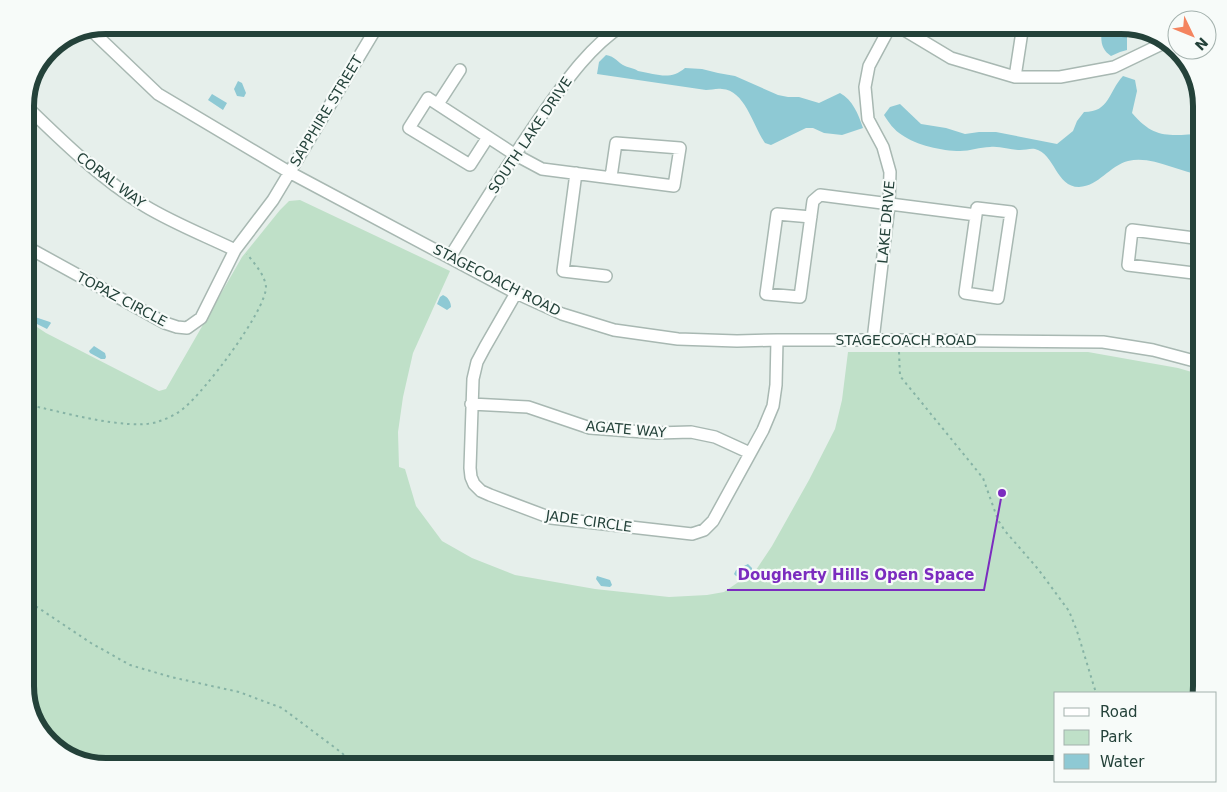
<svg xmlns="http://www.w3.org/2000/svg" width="1227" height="792" viewBox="0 0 1227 792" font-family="'DejaVu Sans',sans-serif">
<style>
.green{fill:#bfe0c8}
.water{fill:#8ec9d4}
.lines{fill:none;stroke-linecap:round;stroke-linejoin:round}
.minor-casing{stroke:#a8b8b2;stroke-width:14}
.path{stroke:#86b3a5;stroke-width:2;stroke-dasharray:2.5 4;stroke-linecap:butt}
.minor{stroke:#fff;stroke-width:11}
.labels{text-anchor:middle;stroke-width:4.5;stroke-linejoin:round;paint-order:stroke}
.street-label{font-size:14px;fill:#24423a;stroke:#f7fbf9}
.rim{fill:none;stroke:#24423a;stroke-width:6}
.leader{fill:none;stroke:#7b2cbf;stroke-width:2}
.callout-dot{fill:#7b2cbf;stroke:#f7fbf9;stroke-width:2}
.callout-label{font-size:15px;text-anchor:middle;font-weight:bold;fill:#7b2cbf;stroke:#f7fbf9;stroke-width:4.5;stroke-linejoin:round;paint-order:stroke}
</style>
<rect width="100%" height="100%" fill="#e6efeb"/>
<!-- green -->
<path class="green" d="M300,200L450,271L413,353L403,397L398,432L399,467L405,469L416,506L442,541L472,558L515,575L595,589L669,597L707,595L724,592L756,570L772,546L809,480L835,429L842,400L848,352H1088L1178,368L1202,375V686L1200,693H1056V767H107L61,753L36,727L25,691V319L46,333L159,391L166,389L242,257L280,210L289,201Z"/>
<!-- water -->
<path class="water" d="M1103,25H1121L1127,27V50L1120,52L1111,56C1100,49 1100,38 1103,25Z
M606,55C615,56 618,63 625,66C630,68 634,68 638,71C657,74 670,81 685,68L702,69L718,73L735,76L778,95L788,97H799L819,103L840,93C853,100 858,114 863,128L842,135L824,133L813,128H806L771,145L765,143C753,126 745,90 722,89C717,88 711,90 706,90L597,74L599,62Z
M1123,76L1135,80L1137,91L1132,113C1155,140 1169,135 1202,134V175C1178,172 1152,155 1128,161C1109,166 1099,186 1079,187C1056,187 1055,154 1035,149C1031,148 1025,150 1020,150C1010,150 1001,146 990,147C980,147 970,151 960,151C942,151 916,145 902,135C894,130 889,123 884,115L890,107L900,104L921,124L946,128L965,134L979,132H996L1057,144L1073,131L1077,121L1084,112C1110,112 1108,92 1123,76Z
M238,81L242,83L246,93L244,97L237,96L234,89Z
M212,94L227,103L223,110L208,100Z
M443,295C448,297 451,302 451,307L447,310L437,304L440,297Z
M35,317L50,322L51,323L47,329L33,322Z
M94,346L105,353L106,357L105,359H101L90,353L89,351Z
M748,564L752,568V570L740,577L736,576L734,574L736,570Z
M597,576L610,580L612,585L610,587L601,586L596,579Z"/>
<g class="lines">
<defs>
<path id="minor" d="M896,25L951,58L1015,77H1060L1114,67L1168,41
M92,31L158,94L289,172L516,293L562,314L614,330L678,339L737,341L777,340H898L1103,342L1153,350L1202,363
M1015,77L1023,25
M438,104L460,70
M25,105C63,142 100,178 145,206C173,223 206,236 235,250
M488,137L470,165L409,128L428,98L514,154L542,169L674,186L680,148L616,143L611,177
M576,173L563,271L606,276
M811,217L777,214L766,294L800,297L813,201L820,195L976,215L977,208L1011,212L998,298L965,293L976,215
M1202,239L1132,230L1128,265L1202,274
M25,246L165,323L177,327L187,328L201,318L235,250L273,200L378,25
M450,257C481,207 512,157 546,109C568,78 591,46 623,25
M516,293L485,347L477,362L473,379L470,468L471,477L474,484L481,491L490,495L551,518L692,534L704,530L713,521L763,430L773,406L776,385L777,340
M873,340L889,205L890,172L883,147L868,119L865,87L869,66L891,25
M471,404L528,407L590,428L657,433L691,432L715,437L750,453"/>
</defs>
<!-- minor casing -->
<use href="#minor" class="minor-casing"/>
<!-- path -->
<path class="path" d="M899,352L900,376L983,478L998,520L1005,531L1038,569L1069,611L1077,631L1096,693
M25,404C58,411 127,431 157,422C166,419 176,415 184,408C204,392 266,311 266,287C265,275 254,263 247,254
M25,599L91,643L130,665L171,677L239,692L282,708L342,753L356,767
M171,767C195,764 218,762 242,767"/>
<!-- minor -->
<use href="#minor" class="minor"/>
</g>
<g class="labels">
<!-- street labels -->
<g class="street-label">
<text transform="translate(326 111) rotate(-59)" y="5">SAPPHIRE STREET</text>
<text transform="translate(530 135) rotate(-56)" y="5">SOUTH LAKE DRIVE</text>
<text transform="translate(111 180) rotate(37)" y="5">CORAL WAY</text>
<text transform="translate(886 222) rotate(-85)" y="5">LAKE DRIVE</text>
<text transform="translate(497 280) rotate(27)" y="5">STAGECOACH ROAD</text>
<text transform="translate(122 299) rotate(28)" y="5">TOPAZ CIRCLE</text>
<text x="906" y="345">STAGECOACH ROAD</text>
<text transform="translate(626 429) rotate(5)" y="5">AGATE WAY</text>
<text transform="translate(589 521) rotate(8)" y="5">JADE CIRCLE</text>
</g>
</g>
<!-- crop -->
<path d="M0 0H1227V792H0ZM106 34H1121A72 72 0 0 1 1193 106V686A72 72 0 0 1 1121 758H106A72 72 0 0 1 34 686V106A72 72 0 0 1 106 34Z" fill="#f7fbf9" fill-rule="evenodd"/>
<path class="rim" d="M106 34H1121A72 72 0 0 1 1193 106V686A72 72 0 0 1 1121 758H106A72 72 0 0 1 34 686V106A72 72 0 0 1 106 34Z"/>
<!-- callouts -->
<path class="leader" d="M1002 493L984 590H727"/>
<circle class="callout-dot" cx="1002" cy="493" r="5"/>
<g class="callout-label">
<text x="856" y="580">Dougherty Hills Open Space</text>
</g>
<!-- legend -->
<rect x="1054" y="692" width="162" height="90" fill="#f7fbf9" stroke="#a3b1ad"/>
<rect x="1064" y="708" width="25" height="8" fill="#ffffff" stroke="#a3b1ad"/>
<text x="1100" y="717" font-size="15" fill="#24423a">Road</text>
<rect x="1064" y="730" width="25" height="15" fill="#bfe0c8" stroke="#a3b1ad"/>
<text x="1100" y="742" font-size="15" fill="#24423a">Park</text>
<rect x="1064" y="754" width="25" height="15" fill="#8ec9d4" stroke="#a3b1ad"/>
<text x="1100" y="767" font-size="15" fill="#24423a">Water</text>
<!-- north arrow -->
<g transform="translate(1192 35) rotate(133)"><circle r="24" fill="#f7fbf9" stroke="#a3b1ad"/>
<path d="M0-4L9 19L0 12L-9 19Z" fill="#f4845f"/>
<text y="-8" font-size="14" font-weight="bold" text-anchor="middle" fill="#24423a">N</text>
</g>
</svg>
